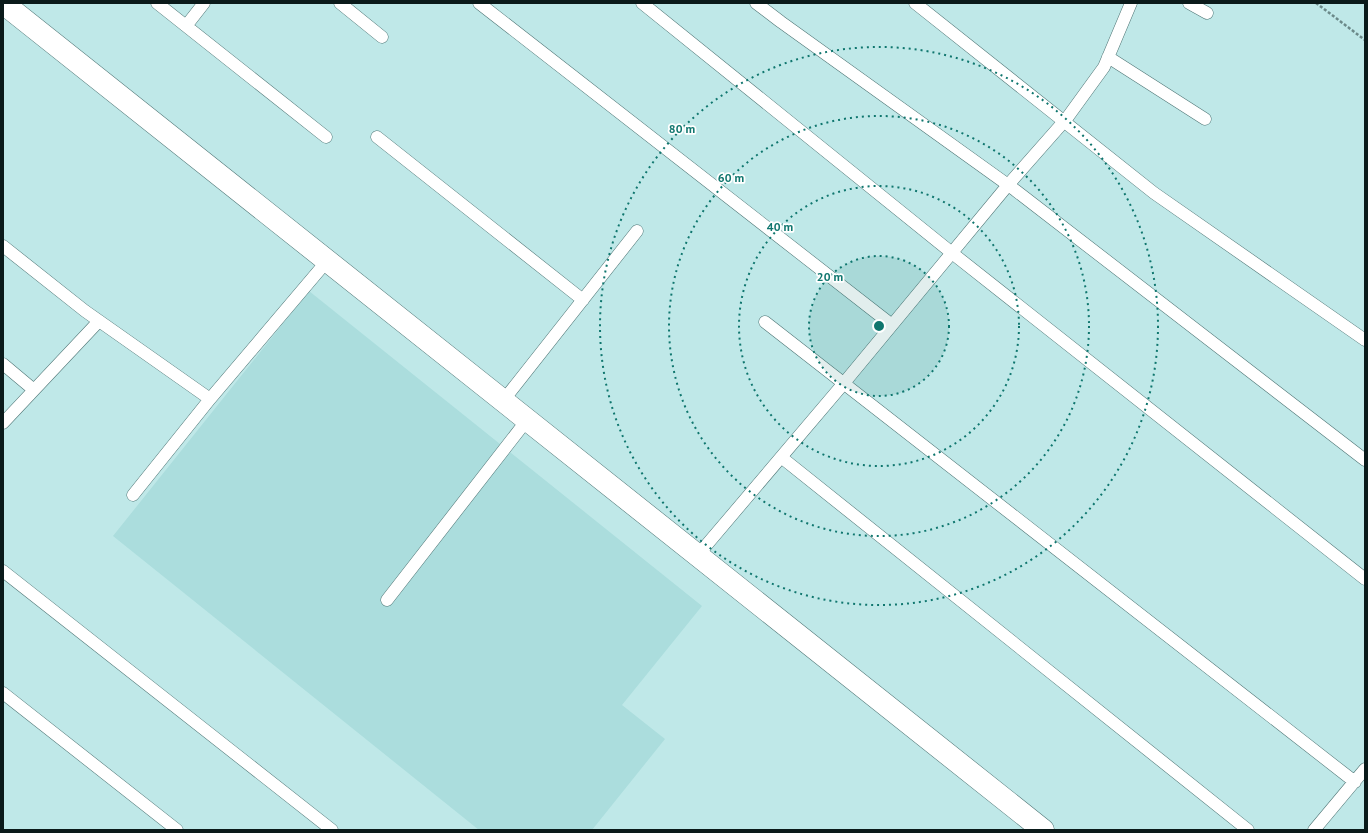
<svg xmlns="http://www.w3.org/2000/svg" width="1368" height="833" viewBox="0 0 1368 833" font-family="'PT Sans',sans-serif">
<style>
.built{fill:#abdddd}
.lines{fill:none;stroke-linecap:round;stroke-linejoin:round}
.lane-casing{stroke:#4f7575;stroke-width:13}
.street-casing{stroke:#4f7575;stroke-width:23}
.path{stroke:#6b8989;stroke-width:2.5;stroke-dasharray:3 2;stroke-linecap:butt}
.lane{stroke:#fff;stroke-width:12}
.street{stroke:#fff;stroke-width:22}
.ring{fill:none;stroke:#0f766e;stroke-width:2;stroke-dasharray:2 4}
.centre{fill:#0f766e;stroke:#fff;stroke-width:2}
.ring-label{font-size:12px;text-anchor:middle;font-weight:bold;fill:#0f766e;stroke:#fff;stroke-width:3.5;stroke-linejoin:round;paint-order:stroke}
</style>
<rect width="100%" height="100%" fill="#bfe8e8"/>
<!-- built -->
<path class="built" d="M309,291L702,606L622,705L665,739L592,830H479L113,536Z"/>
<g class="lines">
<defs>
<path id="lane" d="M157,3L326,137
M340,3L382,37
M479,3L892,325
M642,3L952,253L1365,579
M756,3L781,22L1015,190L1365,460
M915,3L1154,193L1365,340
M1189,3L1207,13
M186,26L204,3
M1108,57L1205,119
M377,137L583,300
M3,246L85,311L210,399
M765,322L1355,782
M3,364L34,390
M503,401L637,231
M3,423L99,321
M781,457L1248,830
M133,495L210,399L327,261
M698,555L844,383L1008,185L1067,118L1104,67L1131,3
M3,571L332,830
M387,600L527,420
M3,693L177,830
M1314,830L1365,769"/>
<path id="street" d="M3,3L1043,830"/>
</defs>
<!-- lane casing -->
<use href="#lane" class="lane-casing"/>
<!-- street casing -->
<use href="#street" class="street-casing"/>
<!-- path -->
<path class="path" d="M1316,3L1365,40"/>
<!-- lane -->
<use href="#lane" class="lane"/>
<!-- street -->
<use href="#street" class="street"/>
</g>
<!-- distance rings -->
<circle cx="879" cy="326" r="70" fill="#0f766e" fill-opacity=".12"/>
<g class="ring">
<circle cx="879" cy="326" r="70"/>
<circle cx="879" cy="326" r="140"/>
<circle cx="879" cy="326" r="210"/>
<circle cx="879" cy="326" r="279"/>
</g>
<circle cx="879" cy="326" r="6" class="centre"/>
<g class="ring-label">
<text x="682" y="133">80 m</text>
<text x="731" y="182">60 m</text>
<text x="780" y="231">40 m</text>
<text x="830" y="281">20 m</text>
</g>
<!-- border -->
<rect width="1368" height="833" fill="none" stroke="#0a1a1a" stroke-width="8"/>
</svg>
